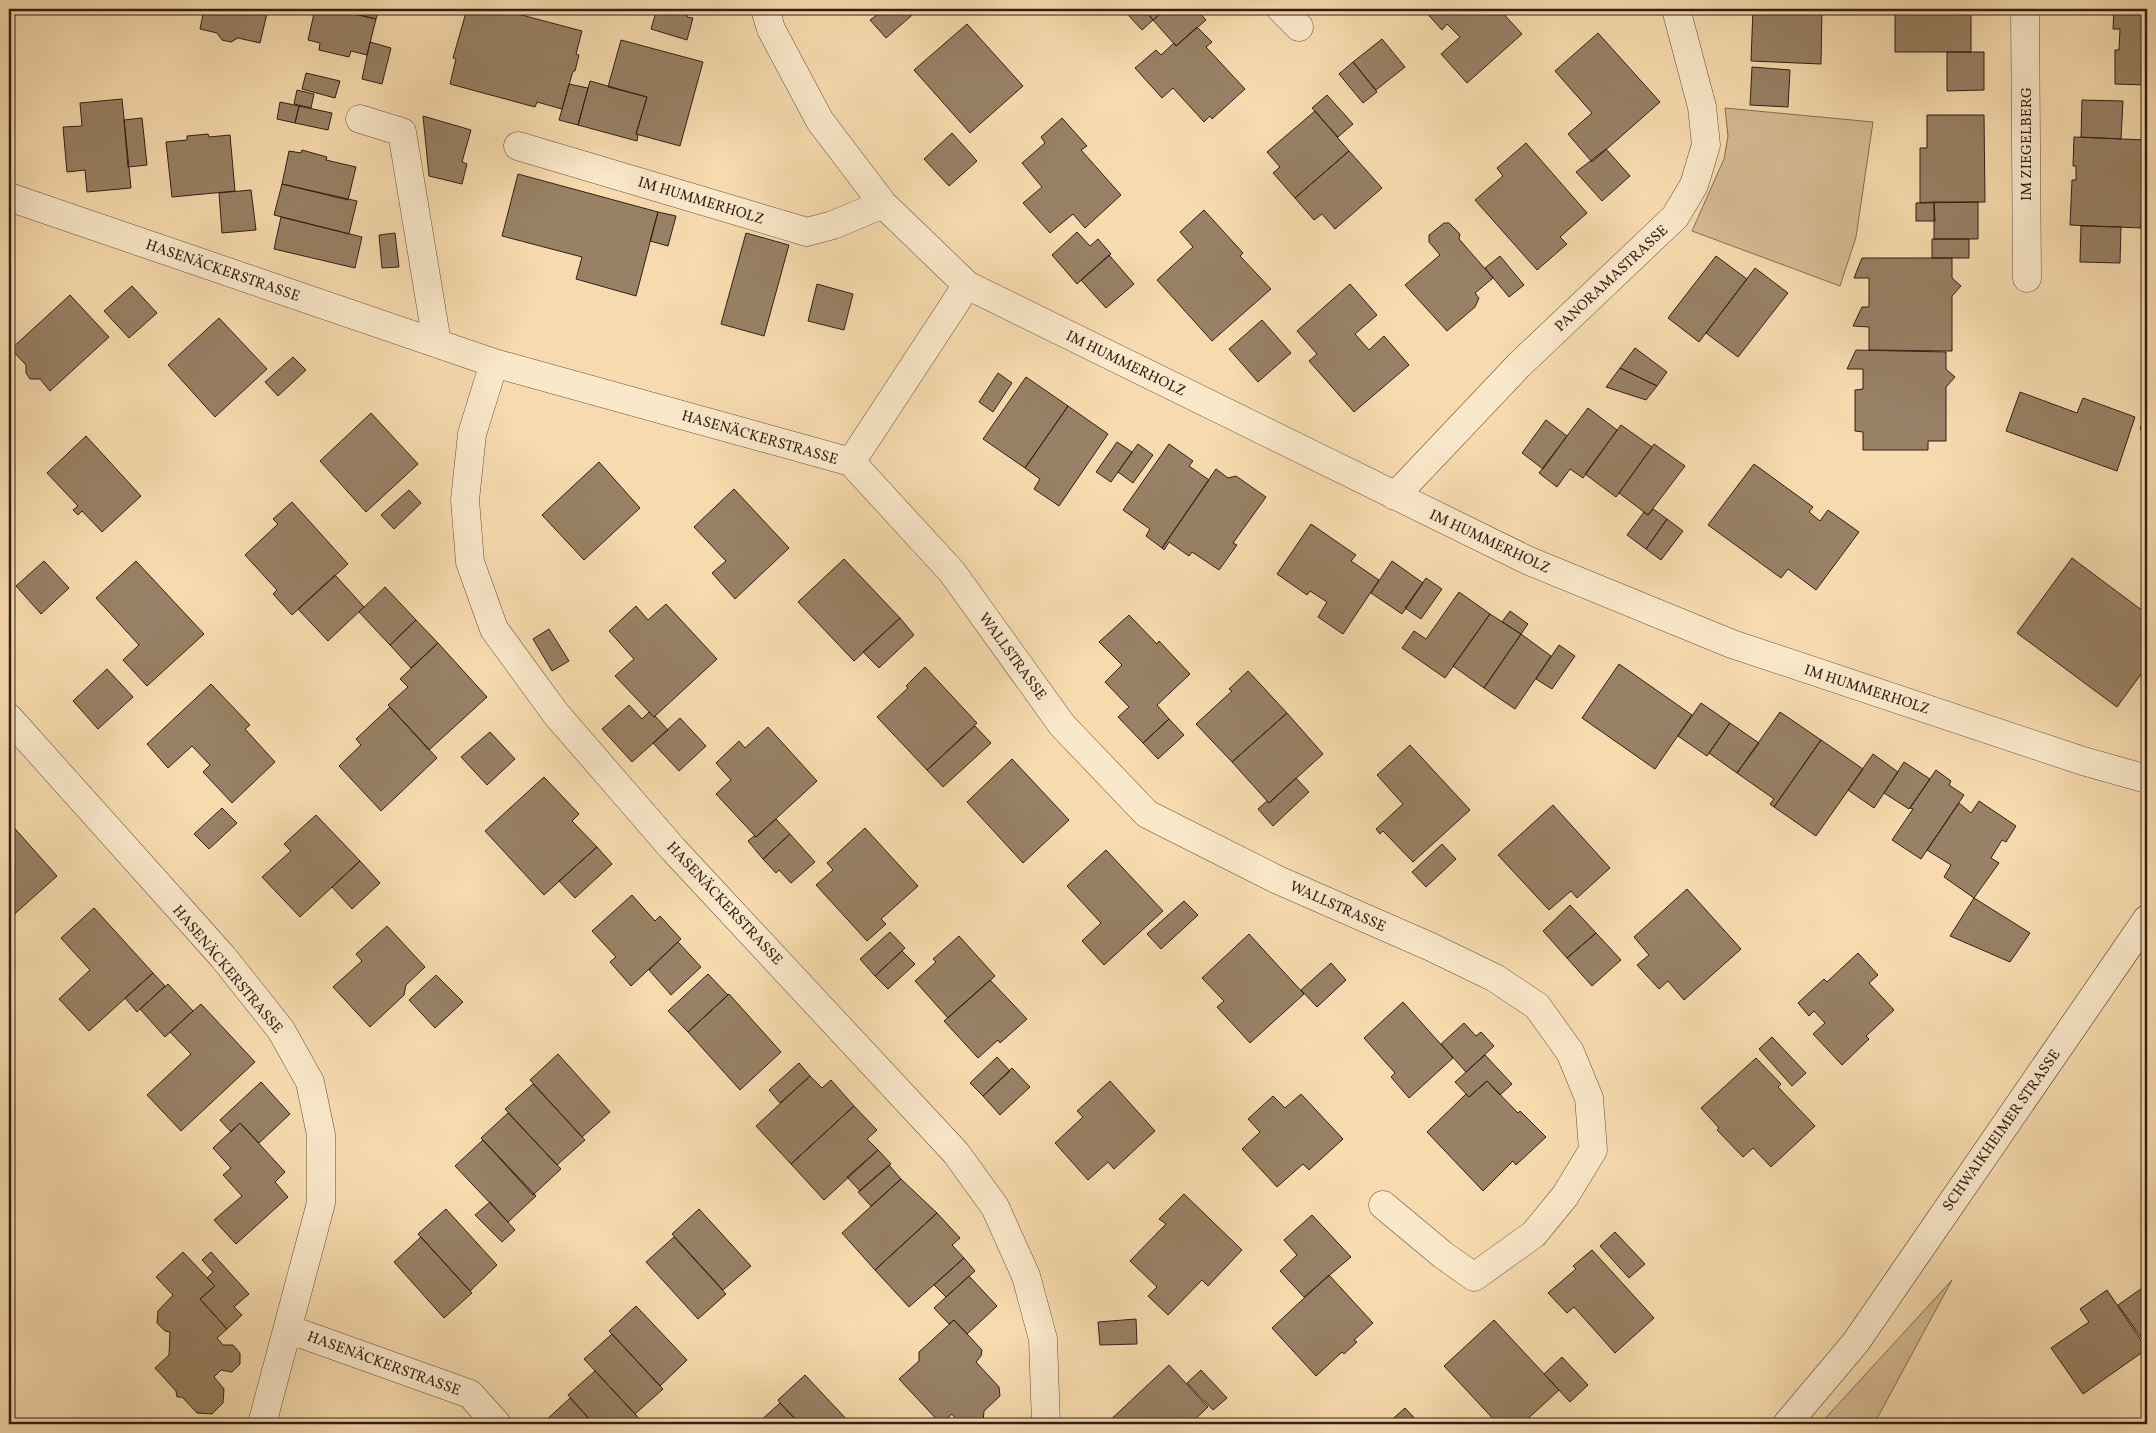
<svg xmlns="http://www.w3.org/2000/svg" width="2156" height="1433" viewBox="0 0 2156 1433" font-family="Vollkorn,serif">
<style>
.green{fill:#d6bb94;stroke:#846d54}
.building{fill:#988165;stroke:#321f15}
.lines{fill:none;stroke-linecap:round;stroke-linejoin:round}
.street-casing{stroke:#634e3b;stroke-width:29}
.secondary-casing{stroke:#321f15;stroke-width:29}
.street{stroke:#fae8ca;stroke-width:28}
.secondary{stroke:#fae8ca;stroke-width:28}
.labels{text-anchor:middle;stroke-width:5;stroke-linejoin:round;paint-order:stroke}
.street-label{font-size:15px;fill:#321f15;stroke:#fae8ca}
</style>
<rect width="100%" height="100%" fill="#f7dbae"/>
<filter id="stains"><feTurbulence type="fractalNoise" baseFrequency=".004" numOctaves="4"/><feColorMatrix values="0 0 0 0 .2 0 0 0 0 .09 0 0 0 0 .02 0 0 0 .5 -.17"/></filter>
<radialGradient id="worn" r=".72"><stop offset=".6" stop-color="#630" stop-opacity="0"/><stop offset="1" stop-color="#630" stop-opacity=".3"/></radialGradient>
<!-- green -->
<path class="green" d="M1725,108L1873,122L1856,237L1840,286L1692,231L1724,159L1728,136Z
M1952,1280L1874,1424H1820Z"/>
<!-- building -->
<path class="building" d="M204,9H268L260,43L238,38L231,42L222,40L217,33L200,29Z
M315,9H333L376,19L367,55L351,51L349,57L319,50L320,43L308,40Z
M333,9H379L376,19Z
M467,9H499L582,31L576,54L579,55L575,71H573L562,109L537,102L535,107L450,84L456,59L453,58Z
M657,9H689L687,17L693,18L687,40L651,29Z
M885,9H919L886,38L870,20Z
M1137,9H1144L1153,20L1142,30L1129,16Z
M1144,9H1166L1153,20Z
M1166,9H1196L1206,20L1176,46L1153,20Z
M1423,9H1499L1522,34L1467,83L1441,54L1460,37L1447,24L1442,30Z
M1753,9H1822L1821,64L1751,61Z
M1895,9H1971V52H1895Z
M2114,9H2147V85L2115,84V50H2119L2120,29H2113Z
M967,24L1023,86L970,133L914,70Z
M1197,27L1212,42L1206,47L1245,89L1212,119L1210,116L1204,122L1173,88L1162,98L1135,68L1156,50L1161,55L1174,43L1176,46Z
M1598,33L1660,102L1592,162L1568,134L1592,113L1555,71Z
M1382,39L1405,67L1376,90L1353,62Z
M621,40L703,62L680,146L636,134L647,97L608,87Z
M370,42L391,48L382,84L362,79Z
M1947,52H1984V90L1947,91Z
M1353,62L1377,92L1363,103L1339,74Z
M1752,67L1790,70L1788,107L1750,105Z
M306,73L340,81L335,98L302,89Z
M590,81L647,97L636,134L638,135L637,141L578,125Z
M569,84L588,88L578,125L559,120Z
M297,90L314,94L311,108L294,104Z
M1327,95L1353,124L1338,137L1312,108Z
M122,99L131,188L87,192L85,170L67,172L63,127L82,126L80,103Z
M2082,100L2123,101L2121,139L2081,137Z
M280,102L299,106L295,123L277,119Z
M299,106L332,113L328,130L295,123Z
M1315,111L1349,151L1295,198L1273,173L1280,167L1267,152Z
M1927,115H1984L1985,202L1920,203V148H1927Z
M423,116L471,130L462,162L467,164L462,184L429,176Z
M142,118L147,165L128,167L124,120Z
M1062,118L1087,146L1081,150L1121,195L1085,228L1073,214L1050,233L1023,203L1042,187L1022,163L1045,143L1041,137Z
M952,133L977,161L949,186L924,159Z
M208,134L209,137L230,135L235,191L172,197L166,142L187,140V136Z
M2074,137L2147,140V194H2142L2141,228L2070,225L2072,180H2076V166H2073Z
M1526,143L1587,213L1560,237L1567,244L1537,270L1475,200L1503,176L1497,168Z
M1606,149L1630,176L1602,201L1576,172Z
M302,150L327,157L326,160L356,167L348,200L282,184L289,151L301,153Z
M1349,151L1382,188L1335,229L1322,214L1314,220L1295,198Z
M518,174L658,212L636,296L576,279L582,257L502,236Z
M282,184L357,201L349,234L274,215Z
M251,190L256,230L222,233L219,193Z
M1934,202H1978V239H1934Z
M1934,202L1935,221H1916V203Z
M1204,210L1243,253L1240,256L1271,289L1212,341L1157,280L1193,247L1180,232Z
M658,212L676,216L668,246L650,241Z
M281,217L362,237L355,268L274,249Z
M1444,223H1449L1460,234L1459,239L1493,278L1475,293L1479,298L1475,307L1447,331L1405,285L1440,255L1429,242V235Z
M2081,226L2121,227L2120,263L2080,262Z
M1077,232L1090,246L1098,239L1111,254L1077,284L1052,255Z
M395,233L399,267L382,268L379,235Z
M746,233L789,245L764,336L721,324Z
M1932,239H1969V258H1932Z
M1109,255L1134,284L1106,308L1081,280Z
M1500,256L1524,285L1509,297L1485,268Z
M1716,256L1747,279L1699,342L1668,318Z
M1862,258H1952V278L1961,286L1952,296V351L1869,350V327L1853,326L1862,307H1869V278H1854Z
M1755,268L1788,293L1738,357L1706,333Z
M817,284L853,294L844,330L808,321Z
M1350,284L1377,315L1355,334L1369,350L1384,336L1409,365L1354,412L1309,361L1317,354L1297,331Z
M132,286L157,313L129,338L104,311Z
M70,295L109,337L50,391L40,379H30L26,373V365L11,349Z
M219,318L267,369L215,417L168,365Z
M1262,320L1291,353L1258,382L1229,349Z
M1635,348L1667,372L1657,386L1620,368Z
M1856,350L1946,352V369L1955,377L1946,387V441H1928V450H1863V432L1855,431V390L1863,389V369H1847Z
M293,357L306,370L278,396L265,382Z
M1620,368L1657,386L1646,400L1606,387Z
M998,373L1012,383L993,412L979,402Z
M1026,377L1068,406L1025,468L983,439Z
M2020,392L2077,413L2083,398L2135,417L2117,471L2006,431Z
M1068,406L1108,434L1059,506L1034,489L1040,479L1025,468Z
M2147,407V432L2140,429Z
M1588,408L1617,430L1583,478L1570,469L1557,487L1539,473Z
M371,413L418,464L366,512L320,461Z
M1546,420L1567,436L1543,469L1522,453Z
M1621,425L1652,447L1616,497L1585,474Z
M86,436L141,496L102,532L82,511L78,515L73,510L78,506L47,473Z
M1117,442L1132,452L1111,482L1096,472Z
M1138,444L1153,455L1133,483L1118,472Z
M1169,444L1193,461L1189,466L1209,480L1162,548L1146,536L1150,529L1123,510Z
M1654,444L1685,466L1648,515L1619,493Z
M599,462L640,508L584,560L542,515Z
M1754,464L1813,507L1809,512L1820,521L1828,510L1859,532L1816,590L1788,569L1781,578L1708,525Z
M1216,469L1228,478L1236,476L1266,497L1233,543L1237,545L1219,570L1192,552L1189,556L1169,542L1164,550L1162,548Z
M734,489L789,548L735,599L712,573L726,561L694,527Z
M409,490L421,503L394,529L381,515Z
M292,502L348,564L292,615L273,594L277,590L245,555L278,524L273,519Z
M1653,509L1667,519L1646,549L1627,535L1644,512L1648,515Z
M1667,519L1683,531L1661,560L1646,549Z
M1311,524L1356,555L1351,561L1379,580L1343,634L1318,617L1327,602L1310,591L1307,595L1277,574Z
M2072,558L2147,614V666L2117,707L2017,633Z
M844,559L900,618L854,661L798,602Z
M44,561L69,588L41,614L16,586Z
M136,561L204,634L147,686L123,660L139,645L96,598Z
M1392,561L1423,583L1402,614L1371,593Z
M335,575L364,607L328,641L298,609Z
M1426,578L1442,589L1421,619L1405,608Z
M385,587L416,620L390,645L359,612Z
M1459,592L1490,614L1445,678L1402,648L1414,631L1426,639Z
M666,604L717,659L654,717L615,676L634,659L609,631L636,606L648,620Z
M1510,611L1528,624L1521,634L1502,622Z
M1490,614L1521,634L1484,688L1453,666Z
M1129,615L1157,644L1159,641L1190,674L1157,705L1169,719L1143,743L1118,717L1129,707L1105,682L1122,665L1099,642Z
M900,618L914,635L879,668L863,652Z
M416,620L438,643L411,668L390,645Z
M549,629L569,661L552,671L533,639Z
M1521,634L1551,656L1515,709L1484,688Z
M438,643L487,697L429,750L388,705L408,687L400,679Z
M1559,645L1575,656L1552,689L1536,679Z
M1619,664L1692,715L1655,769L1582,718Z
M925,667L977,723L927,770L877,717L908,688L906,686Z
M107,669L133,697L98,729L73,701Z
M1248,671L1287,713L1232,762L1196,724L1232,691L1229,689Z
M211,684L250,725L245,729L275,762L232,803L203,772L210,765L192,746L168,768L147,744Z
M1701,703L1730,723L1707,756L1678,736Z
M629,705L642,719L649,712L654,717L655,716L668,730L632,762L602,729Z
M390,707L437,758L381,811L339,766L361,745L356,739Z
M1780,712L1821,740L1774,807L1770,804L1774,799L1737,773Z
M1287,713L1323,754L1269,803L1232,762Z
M680,718L706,746L679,771L653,743Z
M1169,719L1184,735L1158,759L1143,743Z
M1730,723L1759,743L1737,773L1709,753Z
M975,726L991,743L943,787L927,770Z
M768,727L817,781L756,837L716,794L731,780L716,763L739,741L745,748Z
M490,732L515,759L487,785L461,757Z
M1821,740L1863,769L1816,836L1774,807Z
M1410,745L1470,810L1413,862L1383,831L1380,834L1376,829L1403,804L1377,775Z
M1873,754L1898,772L1874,808L1848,790Z
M1012,759L1069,820L1023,863L967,802Z
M1904,762L1930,779L1909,809L1884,793Z
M1936,770L1951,781L1949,785L1964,795L1921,859L1892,840L1913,809L1910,808Z
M544,777L579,814L572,821L597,847L544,895L485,831Z
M1296,778L1309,792L1273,826L1258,809L1267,801L1269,803Z
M1979,801L2016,826L2006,842L2002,840L1991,858L1999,863L1974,898L1944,877L1951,865L1927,850L1959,803L1971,813Z
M1553,805L1610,868L1577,898L1571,891L1549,910L1498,855Z
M222,808L237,823L209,849L194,834Z
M316,815L360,861L300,917L262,877L291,851L284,844Z
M776,819L790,834L763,859L748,841L754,836L756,837Z
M9,822L57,876L9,919Z
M865,828L918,886L881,919L886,924L867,941L816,885L833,870L827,863Z
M790,834L815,862L791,883L779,870L776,873L763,859Z
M1442,844L1456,859L1426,887L1412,872Z
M597,847L612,864L575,898L559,881Z
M1106,850L1163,911L1104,965L1082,941L1101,923L1067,886Z
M360,861L380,883L352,909L332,887Z
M1687,889L1741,949L1684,1000L1668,981L1659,989L1637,965L1649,955L1634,937Z
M632,895L655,921L660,916L681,939L631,986L610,962L616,957L592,931Z
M1974,898L2030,933L2010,962L1950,936Z
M1184,901L1198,915L1161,949L1147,934Z
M1570,905L1596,933L1567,958L1543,931Z
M94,908L153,973L89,1031L59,999L90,970L61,938Z
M387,926L425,967L406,985L404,995L370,1027L333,987L362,961L356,954Z
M890,932L905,948L875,976L860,959Z
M1596,933L1621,960L1592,986L1567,958Z
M1249,934L1304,994L1250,1043L1217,1007L1224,1001L1202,978Z
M959,936L995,976L948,1018L915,981L936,962L933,959Z
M678,942L701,967L671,995L649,970Z
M902,951L915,964L888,989L875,976Z
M1858,953L1878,975L1869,983L1894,1010L1866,1036L1869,1039L1842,1065L1813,1034L1825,1023L1814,1011L1809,1016L1798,1003L1824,979L1827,982Z
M1331,963L1346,980L1317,1007L1301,990Z
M153,973L165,986L137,1012L125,998Z
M708,974L728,995L688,1032L668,1011Z
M436,975L463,1002L435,1028L409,1000Z
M990,980L1027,1019L1000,1043L998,1040L978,1058L944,1021Z
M168,984L193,1011L165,1037L140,1009Z
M729,994L781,1052L740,1090L688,1032Z
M1403,1002L1453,1058L1409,1098L1391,1077L1395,1073L1364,1038Z
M201,1004L255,1062L181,1131L147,1095L191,1054L170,1032Z
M1464,1023L1476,1036L1481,1032L1494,1046L1466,1072L1441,1044Z
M1772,1037L1806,1073L1792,1086L1759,1049Z
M558,1054L610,1112L582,1137L530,1080Z
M1485,1055L1512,1084L1500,1095L1487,1081L1469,1097L1455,1082Z
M997,1057L1010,1071L983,1096L970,1083Z
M1756,1058L1781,1084L1778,1087L1815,1126L1771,1167L1753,1148L1743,1157L1717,1130L1719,1128L1701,1108Z
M799,1063L810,1076L780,1103L769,1090Z
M1012,1068L1030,1087L1000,1115L983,1096Z
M810,1076L822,1088L831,1080L854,1106L791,1164L756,1126Z
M1110,1081L1155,1131L1114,1169L1108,1162L1088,1180L1055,1143L1083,1117L1077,1111Z
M1487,1081L1518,1113L1520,1111L1546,1137L1516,1165L1513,1161L1483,1191L1427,1132L1466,1094L1469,1097Z
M261,1082L290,1114L259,1143L240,1123L231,1132L220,1120Z
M533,1084L585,1140L557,1165L505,1109Z
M1301,1094L1343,1139L1309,1170L1303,1164L1277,1187L1242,1149L1260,1132L1248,1119L1273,1096L1285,1108Z
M854,1106L877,1130L867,1139L878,1150L824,1200L791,1164Z
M508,1113L561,1169L533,1195L481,1138Z
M240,1123L285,1172L275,1182L288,1197L236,1244L214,1220L242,1196L223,1175L231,1168L213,1148Z
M483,1140L536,1196L508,1222L455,1166Z
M878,1150L891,1164L860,1191L847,1177Z
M889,1165L901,1179L871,1206L858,1192Z
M901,1179L937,1213L875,1270L842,1233Z
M1184,1194L1242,1250L1208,1286L1202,1280L1168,1315L1148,1296L1157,1287L1130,1261L1166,1224L1159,1219Z
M490,1202L515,1230L502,1242L475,1215Z
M446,1209L497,1265L470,1291L418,1234Z
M699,1209L751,1266L723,1290L672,1234Z
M937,1213L960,1238L952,1245L964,1258L909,1307L875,1270Z
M1312,1215L1351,1257L1304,1297L1280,1271L1297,1255L1284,1240Z
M1615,1232L1645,1264L1629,1278L1600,1246Z
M421,1237L472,1293L444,1318L394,1262Z
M674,1237L726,1294L698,1319L646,1262Z
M1592,1250L1654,1318L1615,1353L1574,1307L1567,1313L1548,1293L1576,1269L1573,1266Z
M183,1252L215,1286L200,1299L227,1329L217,1338L223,1345H233L240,1353V1364L232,1372L221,1370L214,1377L224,1389L223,1403L212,1414L197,1413L182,1397H177L176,1391L155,1368L169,1355L170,1332L165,1331L157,1323L158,1311L173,1295L156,1277Z
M211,1252L249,1294L234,1307L242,1315L227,1329L200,1299L215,1286L207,1278L213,1272L202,1260Z
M964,1258L975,1271L946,1297L934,1285Z
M1329,1275L1373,1323L1354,1340L1357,1342L1344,1354L1342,1352L1316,1376L1272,1328Z
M969,1276L997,1306L967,1334L954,1320L949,1324L934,1308Z
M2145,1286L2147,1289V1337L2143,1340L2118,1305Z
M2107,1290L2147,1349L2083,1394L2051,1348L2089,1322L2080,1309Z
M636,1306L687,1360L660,1386L609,1331Z
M1136,1319L1137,1344L1100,1345L1098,1322Z
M954,1320L982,1350L981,1356L976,1362L999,1387L1000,1396L984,1411L983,1422L981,1424H960L952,1414L941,1424L899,1379L919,1361V1352Z
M1494,1320L1559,1390L1522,1424H1498L1444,1366Z
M612,1334L663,1389L635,1414L584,1359Z
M1562,1357L1588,1385L1570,1402L1544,1374Z
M1169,1365L1208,1407L1190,1424H1106Z
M1201,1370L1227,1398L1213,1410L1187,1383Z
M595,1371L635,1414L644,1424H594L568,1395Z
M805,1375L851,1424H800L780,1403L778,1400Z
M570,1398L594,1424H544L543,1423Z
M780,1403L800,1424H757Z
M1405,1408L1420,1424H1387Z"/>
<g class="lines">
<defs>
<path id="street" d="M765,9L771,29L820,121L883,204L967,285L1529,561L1732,644L2083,761L2147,779
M1281,9L1299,27
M2025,9L2027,278
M360,119L402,132L437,343
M518,146L807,232L833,225L883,204
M9,197L494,363L851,462
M494,363L472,434L465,500L470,562L494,629L556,714L673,849L956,1153L995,1207L1026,1276L1043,1339L1046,1424
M851,462L952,572L1062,725L1147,814L1278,880L1431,947L1495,978L1537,1006L1570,1052L1589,1098L1593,1150L1565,1196L1534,1234L1474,1277L1443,1255L1383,1205
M851,462L967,285
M1395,496L1519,365L1675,217L1694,185L1706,145L1702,107L1676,9
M9,718L223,957L281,1030L310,1082L321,1135V1203L262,1424
M288,1329L470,1394L497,1424"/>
<path id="secondary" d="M1787,1424L1856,1342L2147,919"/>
</defs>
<!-- street casing -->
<use href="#street" class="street-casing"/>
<!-- secondary casing -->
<use href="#secondary" class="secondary-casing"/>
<!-- street -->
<use href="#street" class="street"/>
<!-- secondary -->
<use href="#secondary" class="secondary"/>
</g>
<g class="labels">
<!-- street labels -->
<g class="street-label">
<text transform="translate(2026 144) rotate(-90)" y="5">IM ZIEGELBERG</text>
<text transform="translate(701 200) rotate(17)" y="5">IM HUMMERHOLZ</text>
<text transform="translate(223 270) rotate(19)" y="5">HASENÄCKERSTRASSE</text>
<text transform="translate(1611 278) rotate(-43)" y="5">PANORAMASTRASSE</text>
<text transform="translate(1126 363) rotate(26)" y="5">IM HUMMERHOLZ</text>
<text transform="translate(760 437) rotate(16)" y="5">HASENÄCKERSTRASSE</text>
<text transform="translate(1490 541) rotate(25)" y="5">IM HUMMERHOLZ</text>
<text transform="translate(1013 656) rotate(54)" y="5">WALLSTRASSE</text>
<text transform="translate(1867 689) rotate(18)" y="5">IM HUMMERHOLZ</text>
<text transform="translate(725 903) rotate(47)" y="5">HASENÄCKERSTRASSE</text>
<text transform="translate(1338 906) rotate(24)" y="5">WALLSTRASSE</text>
<text transform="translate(228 969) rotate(50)" y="5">HASENÄCKERSTRASSE</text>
<text transform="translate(2001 1130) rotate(-55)" y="5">SCHWAIKHEIMER STRASSE</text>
<text transform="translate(384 1363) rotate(20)" y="5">HASENÄCKERSTRASSE</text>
</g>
</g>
<!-- margin -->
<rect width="2156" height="1433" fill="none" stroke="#f7dbae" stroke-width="30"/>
<rect x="10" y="10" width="2136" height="1413" fill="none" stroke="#321f15" stroke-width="2.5"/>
<rect x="15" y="15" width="2126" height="1403" fill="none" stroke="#321f15"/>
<rect width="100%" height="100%" filter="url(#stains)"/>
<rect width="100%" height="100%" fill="url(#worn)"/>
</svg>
